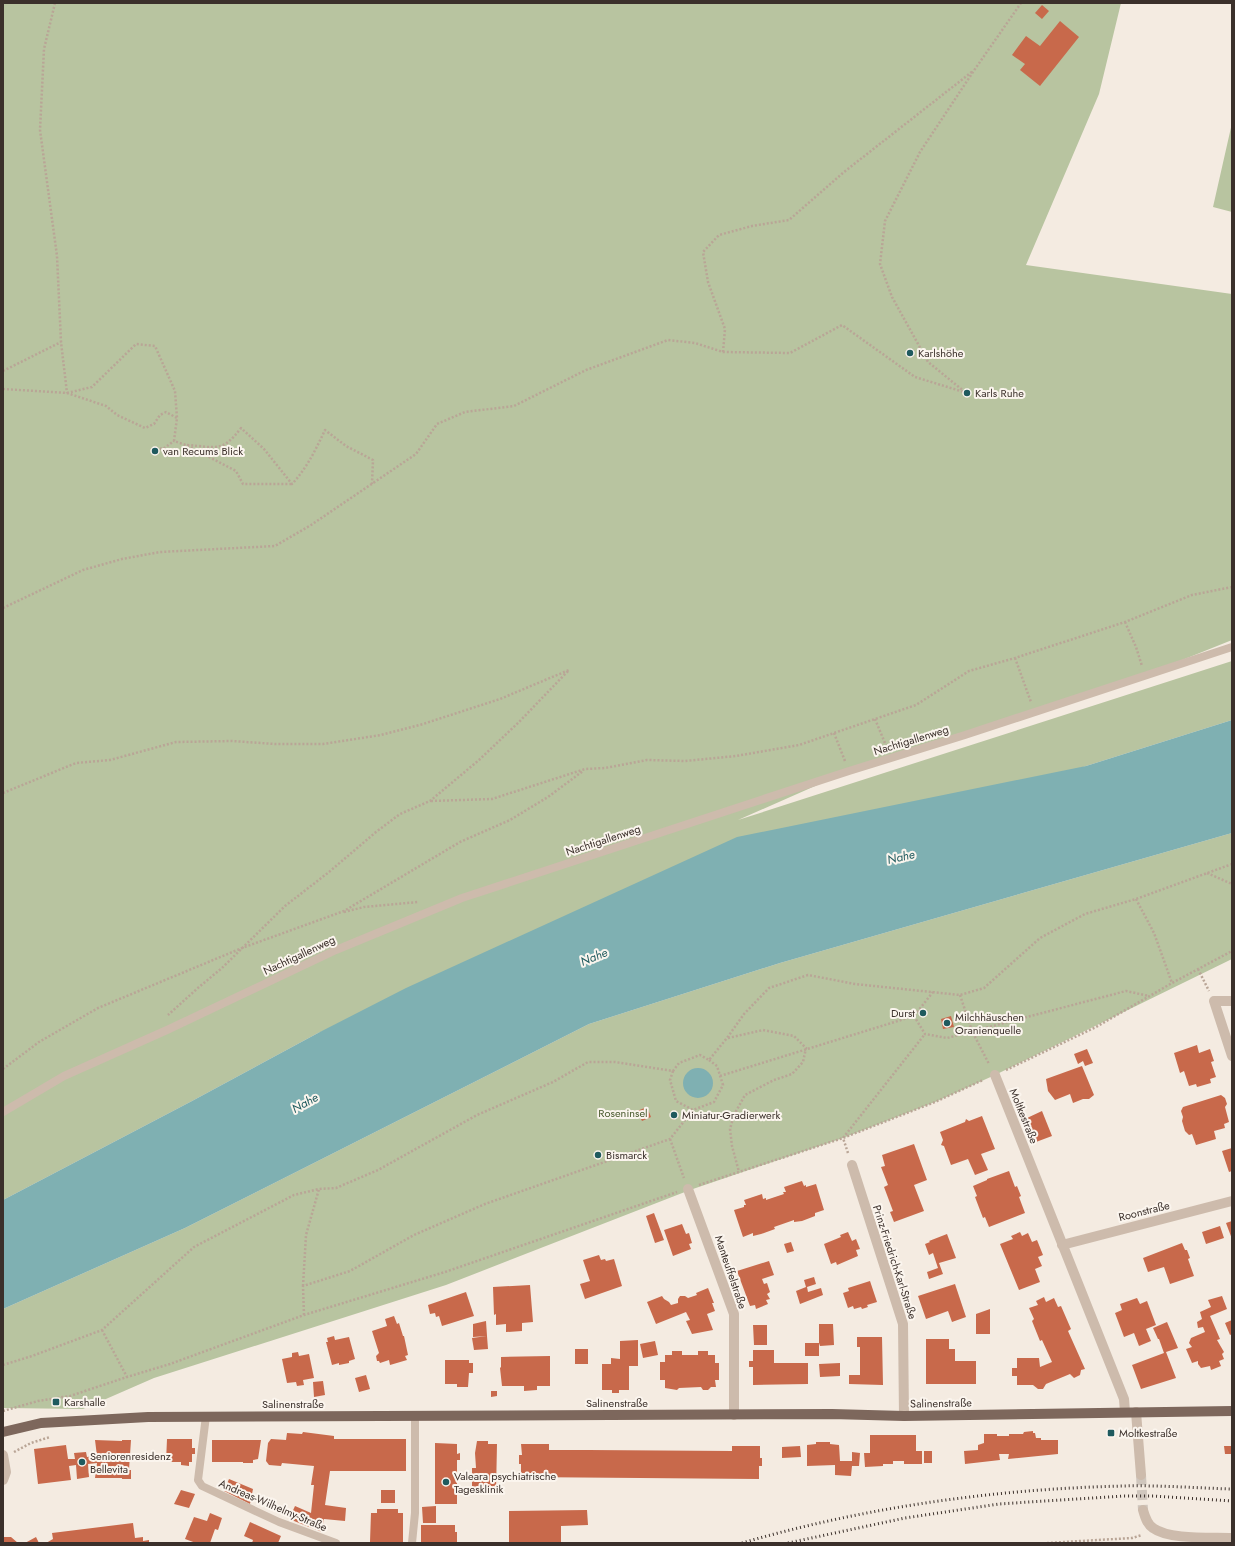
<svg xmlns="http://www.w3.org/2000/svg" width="1235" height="1546" viewBox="0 0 1235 1546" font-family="Jost,sans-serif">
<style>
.green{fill:#b8c4a0}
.water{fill:#7fb0b2}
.building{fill:#c8694b}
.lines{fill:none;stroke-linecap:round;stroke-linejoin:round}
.street-tunnel{stroke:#cfc6bd;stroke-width:10;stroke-dasharray:10 5;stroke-linecap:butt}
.path{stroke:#b9a596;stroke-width:2.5;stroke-dasharray:2 2;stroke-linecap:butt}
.lane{stroke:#cdbbac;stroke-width:8}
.street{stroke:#cdbbac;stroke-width:10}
.primary{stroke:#7d675c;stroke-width:10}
.rail{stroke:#3b302b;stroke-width:3;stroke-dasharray:1 3;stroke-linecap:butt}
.poi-dot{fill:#1f5a5e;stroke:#fbf5ee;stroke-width:1.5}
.labels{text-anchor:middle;stroke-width:4;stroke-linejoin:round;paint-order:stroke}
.poi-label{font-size:11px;fill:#3b302b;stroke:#fbf5ee;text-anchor:start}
.street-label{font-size:11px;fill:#3b302b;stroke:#fbf5ee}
.park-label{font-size:11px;fill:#4a5a2e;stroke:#fbf5ee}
.water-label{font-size:12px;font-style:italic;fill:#1f5a5e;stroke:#fbf5ee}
</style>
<rect width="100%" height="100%" fill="#f4ebe1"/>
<!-- green -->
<path class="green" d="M3,3H1121L1099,94L1026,265L1232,294V640L1145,675L849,771L738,820L1232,661V720L1086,766L318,1033L192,1101L3,1200Z
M1232,123V212L1213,207Z
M1232,833V959L995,1075L935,1102L843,1138L690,1190L446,1285L154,1378L83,1409L3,1408V1309L185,1228L589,1024L780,963Z"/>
<!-- water -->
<path class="water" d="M1232,720V833L780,963L589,1024L185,1228L3,1309V1200L192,1101L318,1033L406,988L737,837L1086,766Z
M683 1083a15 15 0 1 1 30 0a15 15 0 1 1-30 0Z"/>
<!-- building -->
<path class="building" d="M1042,5L1049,11L1042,19L1035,13Z
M1060,21L1079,37L1040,86L1020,70L1025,64L1012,55L1026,36L1040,46Z
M951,1016L954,1027L943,1029L941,1019Z
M1197,1045L1199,1053L1210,1049L1214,1061L1211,1062L1216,1077L1210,1079L1211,1083L1197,1087L1196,1084L1189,1086L1184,1071L1180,1073L1174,1053Z
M1087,1049L1093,1063L1085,1066L1083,1061L1078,1064L1074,1054Z
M1082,1066L1094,1095L1089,1099H1083L1073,1103L1070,1094L1055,1100L1048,1091L1046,1079Z
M1221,1095L1225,1098L1227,1104L1225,1107L1229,1122L1224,1124L1225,1128L1214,1131L1216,1139L1196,1145L1192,1134L1189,1135L1185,1131L1182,1121L1183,1117L1181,1111L1183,1107Z
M647,1107L651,1117L642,1121L637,1111Z
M674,1111L677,1118L673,1120L670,1113Z
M1042,1111L1052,1136L1036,1142L1027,1118Z
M982,1116L995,1149L981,1154L988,1170L975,1175L968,1159L951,1165L944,1146L941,1145L943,1140L940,1132L965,1122L966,1119L969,1121Z
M914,1144L927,1180L914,1185L924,1211L894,1222L890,1212L893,1211L884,1187L888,1185L881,1167L885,1166L882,1155Z
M1232,1148V1171L1229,1172L1222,1151Z
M1009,1171L1015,1187L1017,1186L1021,1196L1019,1197L1025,1213L989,1227L985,1217L983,1218L975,1197L977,1196L973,1186L987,1180V1179Z
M802,1181L804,1186L806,1185V1187L816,1184L824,1210L815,1213V1216L802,1221L794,1222V1220L774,1227L775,1229L761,1234L753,1236V1233L743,1237L734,1210L744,1207V1205H746L744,1200L762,1194L763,1199L766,1198V1200L784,1194L783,1192H786L784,1187Z
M654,1213L664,1240L655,1243L646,1216Z
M1232,1221V1239L1226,1223Z
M682,1224L686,1234L689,1233L692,1243L689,1244L691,1249L673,1256L664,1230Z
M1220,1226L1224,1238L1206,1244L1202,1232Z
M848,1232L852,1241L856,1239L860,1249L856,1250L858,1256L837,1265L836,1262L831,1264L824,1244L841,1237L840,1235Z
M1020,1232L1022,1236L1028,1233L1032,1242L1037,1240L1043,1255L1038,1257L1042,1266L1035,1269L1040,1282L1019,1290L1000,1244L1013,1239L1011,1236Z
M947,1234L956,1258L939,1263L943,1274L929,1279L927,1272L938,1268L933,1253L929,1255L925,1244L930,1242L929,1241Z
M791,1242L794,1251L787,1253L784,1244Z
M1182,1243L1185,1250H1187L1190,1258L1188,1259L1194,1276L1170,1284L1164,1267L1148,1272L1143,1258Z
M599,1255L601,1260L605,1259L606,1261L614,1259L622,1286L585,1299L580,1284L590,1281L583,1260Z
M769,1261L774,1275L762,1279L764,1284L767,1283L770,1292L767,1294L770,1299L766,1300L768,1304L756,1309L755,1305L750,1306L737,1271Z
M814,1277L816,1284L807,1287L808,1292L821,1288L823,1295L800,1304L796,1291L806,1287L804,1280Z
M870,1281L877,1302L867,1305L868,1307L862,1309L861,1307L854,1309L853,1306L848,1308L843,1293L849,1291L848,1288Z
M955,1284L966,1317L952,1322L948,1311L926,1319L918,1296Z
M530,1285L533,1322L522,1323V1331L506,1332V1324L496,1325V1314L494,1315L493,1287Z
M708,1288L714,1303H712L715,1311L707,1314L713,1330L692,1334L686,1321L690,1320L686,1312L656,1324L647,1302L662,1296L664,1299L669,1302L671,1305L678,1303V1299L680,1296H685L688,1298L697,1295L696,1293Z
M466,1292L474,1316L442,1326L439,1316L436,1317L435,1313L430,1314L428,1305Z
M1222,1296L1227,1309L1210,1316L1220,1339L1217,1340L1224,1352L1222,1354L1224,1359L1219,1361L1221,1366L1211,1370L1210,1366L1201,1368L1198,1364V1361L1192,1363L1186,1349L1192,1347L1189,1343L1191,1338L1205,1332L1203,1327L1198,1328L1197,1322L1202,1319L1200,1312L1211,1307L1208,1300Z
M1044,1297L1046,1302L1054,1298L1058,1307L1061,1306L1071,1329L1068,1331L1085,1369L1081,1370L1080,1375L1074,1378L1070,1374L1046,1384L1043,1389H1038L1033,1385H1017V1376H1012V1368H1017V1358H1039L1040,1367L1052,1362L1042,1340L1040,1341L1032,1321L1034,1319L1029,1308L1038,1305L1036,1301Z
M1137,1298L1140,1304L1147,1301L1156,1325L1146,1329L1151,1341L1139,1346L1134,1333L1124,1337L1115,1313L1122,1310L1120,1304Z
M990,1309V1334H976V1314Z
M394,1316L397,1324L399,1323L403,1336H404L408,1355L405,1356L407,1360L390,1365L389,1360L380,1363L379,1361H377L376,1356L379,1353L372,1331L387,1326L385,1319Z
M1232,1320V1334L1230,1335L1225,1323Z
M486,1321L487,1336L473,1337V1324Z
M1167,1322L1178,1348L1166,1352L1176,1378L1141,1389L1132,1365L1164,1353L1159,1339H1158L1153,1328Z
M819,1324H833L834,1345L820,1346L819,1343V1356H805V1343H819Z
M753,1325H767V1345H754Z
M334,1336L335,1340L349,1337L355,1359L349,1361V1363L339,1365V1363L332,1365L326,1342H328L327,1338Z
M487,1336L488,1349L474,1350L472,1338Z
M857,1337H882L883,1385L849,1384V1375H860V1347H857Z
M926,1339H949V1349H955V1361H976V1384H926Z
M638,1340V1366H629V1390H619V1393H612V1390H602V1364H611V1358L620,1359V1341Z
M655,1341L658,1355L643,1358L640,1344Z
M575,1349H588V1364H575Z
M753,1350H774V1363H808V1384L753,1385V1367H749V1361H753Z
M672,1351H682V1355H698V1351H708V1355H715V1363H719V1380H715L716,1387H711L708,1390H703L701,1387L679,1388L677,1390L665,1388V1380H660V1362H665V1355H672Z
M298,1352L299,1356L309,1354L314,1378L303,1380L304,1385L297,1386L296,1382L287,1383L282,1359L292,1357V1353Z
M550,1356V1386H537V1390L524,1391V1386H502L500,1368L501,1367V1357Z
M445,1360H469V1363H473V1373H469L468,1387H457V1384H445Z
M840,1363V1376L820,1377L819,1364Z
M366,1375L370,1389L359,1392L355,1378Z
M323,1381L325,1395L314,1397L313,1382Z
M491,1391H497V1396L491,1397Z
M1033,1431V1433H1035L1036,1438H1041V1440H1058V1454L1008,1459L1009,1454H999L1000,1460L965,1464L964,1451L978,1450V1445L984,1443V1434H997V1436H1009V1434H1023L1024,1432Z
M303,1432L334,1436V1439H406V1471H330L325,1505L346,1508L345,1521L324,1519L322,1532L289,1519L295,1506L311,1513L314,1485H311L314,1466L282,1463L281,1466L269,1465L266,1461L268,1443L271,1439L286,1440L287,1433L302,1434Z
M870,1435H916V1451H922V1464H904V1461H893V1464H883V1466L865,1467L864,1453H870Z
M167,1439H192V1448H195V1454H192V1462H189V1466L181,1465V1462H166Z
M95,1440L122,1441V1440H131L129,1470H131V1479H122V1478H95L97,1463L88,1464L89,1477L77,1479L76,1465L69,1466L71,1480L38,1484L34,1449L66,1445L68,1459H75L74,1453L86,1452L87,1457L97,1456Z
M212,1440H261L258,1459L253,1460V1463H243V1462H212Z
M477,1441H488V1444H497L496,1492H472V1468H476L475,1453Z
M816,1442H830V1444L839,1445L840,1461H852V1452L860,1453L859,1466H852L851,1476L835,1475V1465L807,1466V1445L816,1444Z
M435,1443L457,1444V1454L460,1453V1460H457V1504H435Z
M521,1444H549V1450H588L732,1451V1446H760V1458H762V1466H759V1479L521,1477V1464H519V1455H522Z
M800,1446L801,1457L782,1458V1447Z
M1224,1446H1232V1454H1225Z
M924,1451H932V1463H924Z
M229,1479L253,1489L250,1504L224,1491Z
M181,1490L195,1494L189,1508L174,1504Z
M381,1490H395V1503H381Z
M436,1506V1523H423L422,1507Z
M377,1509H398V1513H403V1542H370L371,1513H377Z
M587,1510L588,1525L561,1526V1543H509V1511Z
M210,1513L222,1518L218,1530L215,1529L210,1543H196L185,1539L194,1517L207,1521Z
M250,1522L281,1536L278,1543H252L253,1540L244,1536Z
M133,1523L135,1538L143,1537V1541L149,1540V1543H46L53,1539L52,1533Z
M421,1525H455V1532H457V1543H421Z
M3,1537H11L18,1543H3Z
M36,1537L39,1543H25Z"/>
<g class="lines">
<!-- street-tunnel -->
<path class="street-tunnel" d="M1141,1475L1143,1510"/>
<!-- path -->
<path class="path" d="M55,3L44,49L40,130L57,256L61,342L67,393
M723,352L725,329L708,282L703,252L719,235L752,226L789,220L844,172L973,71
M3,371L61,342
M3,389L67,393L106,406L117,415L145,428L154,424L160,415L166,412L177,418
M965,392L928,362L892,297L880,264L885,221L920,152L975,69L1021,3
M67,393L92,387L136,344L155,346L175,391L177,418L174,441L186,445L236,471L243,484H292
M187,445C216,447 222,453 241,428L264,449L292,484C307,468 316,449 325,430L346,446L373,460L372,484
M156,448L163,449L174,441
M3,608L83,570L122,559L160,552L275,546L311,525L416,454L437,424L465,412L514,406L586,370L668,340L695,343L723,352L790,353L842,325L915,377L967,393
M1125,622L1136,647L1142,666
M1015,658L1031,702
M875,719L887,748
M834,733L845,761
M3,793L76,763L110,760L176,742L232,741L275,744H323L381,735L423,724L500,699L569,670L519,722L479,760L430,801L400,814L376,832L329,872L285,906L222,968L199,987L168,1015
M431,801L492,799L585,769L605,768L647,760L685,761L736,756L799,745L916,705L969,671L1015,658L1125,622L1192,595L1232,587
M1207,873L1232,884
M1136,899L1154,933L1172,983
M344,912L364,907L418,902
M1198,969L1209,991
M960,995L972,1031L989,1064
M914,1016L925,1034L947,1038L1126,991L1149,996
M728,1038L763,1030L794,1036L806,1048L803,1062L792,1074L774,1080L745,1095L734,1115L730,1129L732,1146L739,1172
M3,1069L39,1042L98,1008L242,948L344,911L460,842L510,820L548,797L583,771
M1006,1070L1096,1027L1172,983L1232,951
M673,1071L670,1080L676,1101L693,1110
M720,1076L914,1016L933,992
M670,1139L684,1178
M848,1153L843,1138L925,1034
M699,1185L843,1138L935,1102L983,1080
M303,1286L306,1235L319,1189
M304,1315L303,1286L350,1271L414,1235L485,1204L670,1139L693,1110L714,1102L723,1085L717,1066L709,1060
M102,1330L127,1377
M3,1365L32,1356L102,1330L194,1247L294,1195L319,1189L336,1188L378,1170L477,1115L553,1082L588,1062H615L673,1071L679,1063L700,1055L709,1060L727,1038L744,1014L769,988L808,975L855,984L960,995L984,988L1040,938L1085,914L1136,899L1232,864
M3,1411L38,1401L70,1396L127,1377L170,1364L304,1315L445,1272L677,1192
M14,1452L31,1443L50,1437
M1047,1543L1132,1538L1142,1535"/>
<!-- lane -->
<path class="lane" d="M3,1112L64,1076L167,1030L336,950L462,898L849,771L965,735L1232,647
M206,1416L198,1480L202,1486L279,1522L336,1543
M412,1543L415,1513V1416"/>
<!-- street -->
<path class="street" d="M1232,1001H1214L1232,1056
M995,1075L1124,1399L1125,1412
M852,1165L903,1324L904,1416
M688,1189L734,1314V1415
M1062,1245L1232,1201
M1136,1412L1141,1475
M3,1455L6,1472L3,1480
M1143,1510C1145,1517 1147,1524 1153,1528C1169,1540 1212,1537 1232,1538"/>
<!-- primary -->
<path class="primary" d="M3,1432L41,1423L148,1417L832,1414L904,1416L1232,1411"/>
<!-- rail -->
<path class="rail" d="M742,1543C866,1507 995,1489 1123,1486C1159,1485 1196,1488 1232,1489
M788,1543L905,1518L999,1504L1123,1496H1154L1232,1501"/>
</g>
<!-- markers -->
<g class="poi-dot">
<circle cx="910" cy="353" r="4"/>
<circle cx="967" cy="393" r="4"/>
<circle cx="155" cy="451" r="4"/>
<circle cx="923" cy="1013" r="4"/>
<circle cx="947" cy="1023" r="4"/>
<circle cx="674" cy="1115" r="4"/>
<circle cx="598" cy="1155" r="4"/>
<rect x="52" y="1398" width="8" height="8" rx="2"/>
<rect x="1107" y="1429" width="8" height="8" rx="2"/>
<circle cx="82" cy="1462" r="4"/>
<circle cx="446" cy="1482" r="4"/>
</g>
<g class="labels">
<!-- poi labels -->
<g class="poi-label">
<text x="918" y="357">Karlshöhe</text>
<text x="975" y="397">Karls Ruhe</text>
<text x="163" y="455">van Recums Blick</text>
<text x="915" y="1017" text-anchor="end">Durst</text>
<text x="955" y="1021">Milchhäuschen<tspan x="955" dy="13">Oranienquelle</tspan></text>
<text x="682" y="1119">Miniatur-Gradierwerk</text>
<text x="606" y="1159">Bismarck</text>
<text x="64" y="1406">Karshalle</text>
<text x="1119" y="1437">Moltkestraße</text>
<text x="90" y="1460">Seniorenresidenz<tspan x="90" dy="13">Bellevita</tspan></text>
<text x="454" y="1480">Valeara psychiatrische<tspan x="454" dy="13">Tagesklinik</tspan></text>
</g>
<!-- street labels -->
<g class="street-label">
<text transform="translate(911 740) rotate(-17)" y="4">Nachtigallenweg</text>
<text transform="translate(603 840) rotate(-18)" y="4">Nachtigallenweg</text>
<text transform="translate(299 955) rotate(-25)" y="4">Nachtigallenweg</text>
<text transform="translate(1024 1116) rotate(68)" y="4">Moltkestraße</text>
<text transform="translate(1144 1211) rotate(-14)" y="4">Roonstraße</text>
<text transform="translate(895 1262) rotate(72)" y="4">Prinz-Friedrich-Karl-Straße</text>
<text transform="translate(731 1272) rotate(71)" y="4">Manteuffelstraße</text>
<text x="617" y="1407">Salinenstraße</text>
<text transform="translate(941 1403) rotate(-1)" y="4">Salinenstraße</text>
<text x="293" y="1408">Salinenstraße</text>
<text transform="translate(273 1505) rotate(23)" y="4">Andreas-Wilhelmy-Straße</text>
</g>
<!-- park labels -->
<g class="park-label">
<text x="623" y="1117">Roseninsel</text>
</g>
<!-- water labels -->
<g class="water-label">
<text transform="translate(901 857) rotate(-13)" y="4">Nahe</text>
<text transform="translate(594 957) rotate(-22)" y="4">Nahe</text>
<text transform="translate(305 1103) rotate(-29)" y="4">Nahe</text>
</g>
</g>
<!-- border -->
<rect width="1235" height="1546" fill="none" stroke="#3b302b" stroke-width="8"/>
</svg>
